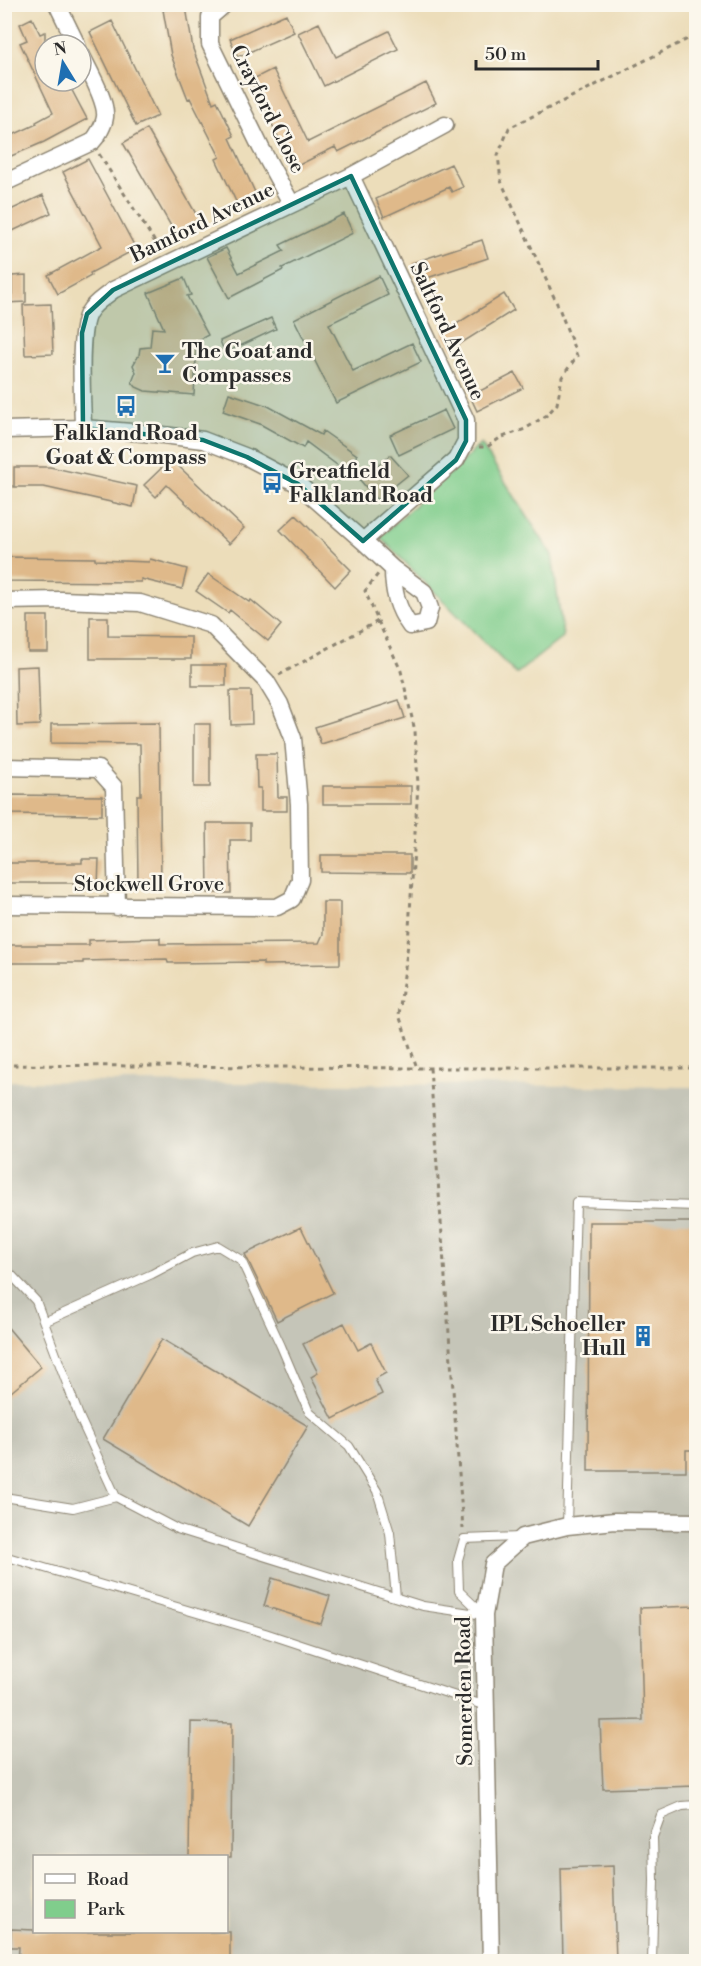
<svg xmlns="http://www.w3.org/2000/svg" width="701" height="1966" viewBox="0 0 701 1966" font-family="'Libre Bodoni',serif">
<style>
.industrial{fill:#c5c5b8;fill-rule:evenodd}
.green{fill:#80cd8c;stroke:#567c5c;stroke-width:1.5}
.building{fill:#dfb98a}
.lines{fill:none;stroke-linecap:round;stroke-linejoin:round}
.service-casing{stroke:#8c8472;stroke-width:10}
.minor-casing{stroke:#8c8472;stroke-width:19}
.path{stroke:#8c8472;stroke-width:3;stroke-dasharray:4.5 4.5;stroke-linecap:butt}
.service{stroke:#fff;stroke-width:8}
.minor{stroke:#fff;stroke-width:16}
.marked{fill:#0f766e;fill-opacity:0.2;stroke:#0f766e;stroke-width:4.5;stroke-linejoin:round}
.labels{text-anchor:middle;stroke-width:5;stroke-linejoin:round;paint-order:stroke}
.street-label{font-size:21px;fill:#2b2b2b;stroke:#fbf7ec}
.poi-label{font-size:21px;font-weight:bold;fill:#2b2b2b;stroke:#fbf7ec;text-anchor:start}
</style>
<rect width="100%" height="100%" fill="#fbf7ec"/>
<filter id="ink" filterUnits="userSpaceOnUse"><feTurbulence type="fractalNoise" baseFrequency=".0167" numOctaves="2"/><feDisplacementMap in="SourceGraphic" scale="12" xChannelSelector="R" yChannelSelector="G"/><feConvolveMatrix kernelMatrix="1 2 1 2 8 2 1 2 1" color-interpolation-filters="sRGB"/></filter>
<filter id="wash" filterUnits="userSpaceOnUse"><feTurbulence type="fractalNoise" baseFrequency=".008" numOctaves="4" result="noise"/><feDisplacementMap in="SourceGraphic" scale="24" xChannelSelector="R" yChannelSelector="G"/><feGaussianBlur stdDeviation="1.35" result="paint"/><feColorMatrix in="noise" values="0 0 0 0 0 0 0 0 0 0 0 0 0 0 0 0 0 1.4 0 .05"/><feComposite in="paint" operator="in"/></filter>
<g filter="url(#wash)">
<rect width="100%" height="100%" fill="#ecddba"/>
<!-- industrial -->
<path class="industrial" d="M5,1081L696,1087V1961L5,1962ZM34,1856H226V1932H34Z"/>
<!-- green -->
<path class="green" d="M481,444L552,555L563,637L516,674L380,537Z"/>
<g id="blocks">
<!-- building -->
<path class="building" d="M186,7L193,49L213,103L217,101L234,136L230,138L259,201L240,210L216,159L220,157L190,98L188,99L171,55L163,10Z
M286,14L294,32L238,57L230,39Z
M32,18L40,34L45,32V81H67L87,119L44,142L4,159V139L37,124L36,122L53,113L20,43L27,40L20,24Z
M112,21L158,116L136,126L90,32Z
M319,23L336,57L389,31L398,49L324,86L298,33Z
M273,69L308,142L426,83L436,103L338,152L335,147L293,168L251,80Z
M147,129L199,219L175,233L123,143Z
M88,159L136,249L90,273L91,276L58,294L48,275L102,246L63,172Z
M451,164L463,187L452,192L449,187L384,217L376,199Z
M43,195L51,213L4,235V213Z
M344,214L353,233L282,268L283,270L229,298L207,257L226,248L239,273L284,251L280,245Z
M482,240L488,258L418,281L412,263Z
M26,275V302L4,303V298L12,294V276Z
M379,276L388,295L329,324L353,371L412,343L421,362L336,403L294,319Z
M184,278L191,295L187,296L208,335L197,341L194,395L145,391L136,387L132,382L136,372L133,365L139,355L140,348L150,347L152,328L164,329L148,293Z
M504,294L514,310L452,349L442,333Z
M51,304L53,354L25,355L23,305Z
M271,318L276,329L225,353L220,341Z
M515,373L523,388L477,411L470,396Z
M229,393L268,406L321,435L323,431L357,455L345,471L306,442L303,448L260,424L223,411Z
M444,410L453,429L399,455L390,435Z
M390,455L408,475L377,500L360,480Z
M171,459L244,528L229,544L167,485L156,497L144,485Z
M14,467H50L137,486L133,507L44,487H14Z
M296,515L351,570L335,587L280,530Z
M4,557L95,558V560L149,562L150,559L187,569L182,589L141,579V582L4,581Z
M208,574L249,602L251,600L281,625L268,641L230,610L228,613L196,591Z
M28,616H48V652H28Z
M90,617H108V636L191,637V659H90Z
M192,665H226V686H192Z
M38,666L40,725L17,726L16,667Z
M230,691H251L252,724L231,725Z
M399,700L405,718L321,744L315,727Z
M159,723L161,883L138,884L137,795H141L140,744L51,743V724Z
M194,724H210V787H194Z
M256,754H277L278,797H287V811H261V788H257Z
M323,786H411V804H323Z
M10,795L102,796V815L4,814V796Z
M207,823H250V840H230L231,893H208Z
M321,855H410V873L321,872Z
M82,859H99L98,887H81V883H4V863H82Z
M323,902H340V964L263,965V962L168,963L167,959L83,961V963H4V945H89V940L160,938V944L319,943L323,934Z
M589,1222H696V1450H686V1471H588Z
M301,1227L333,1293L277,1321L245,1254Z
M4,1323L41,1367L4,1398Z
M344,1323L358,1350L371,1343L386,1373L375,1379L382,1394L333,1419L311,1377L318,1373L303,1344Z
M162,1339L308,1426L248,1526L103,1439Z
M272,1578L330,1596L321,1624L264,1606Z
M696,1606V1786L603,1789L600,1721L643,1720L640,1608Z
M191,1722L232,1723L231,1857H189Z
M613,1866L616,1962H563L561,1868Z
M11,1929L34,1930V1932H230V1962H18L19,1947H10Z"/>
</g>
</g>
<g filter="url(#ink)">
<use href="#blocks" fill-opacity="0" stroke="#8c8472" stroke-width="1.5"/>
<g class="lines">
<defs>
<path id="service" d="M4,1267L36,1301L79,1416L116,1497L177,1529L423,1606L484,1615
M44,1322L152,1274L192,1253L218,1246L241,1260L281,1346L309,1412L349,1446L377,1491L390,1533L396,1597
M4,1497L73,1508L116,1497
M567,1526L576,1202L696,1206
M4,1556L265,1633L486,1706
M484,1615L459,1591L458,1560L464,1539L520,1537
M652,1962L654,1881L653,1837L661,1815L682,1806L696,1805"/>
<path id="minor" d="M57,4L77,45
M225,4L210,17V44L261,148L291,203
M351,176L466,420V441L456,460L363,541
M4,183L92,142C97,137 104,125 105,117C107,101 88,69 81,54
M83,428C83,404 77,330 89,312C94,303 105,297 113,290L351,176L445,125
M4,430L83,428L155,434L203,440L247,457L298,484L363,541L393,569L424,592L430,608L426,623L410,626C397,608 393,591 393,569
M4,601L61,600L140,603L211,625L266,681L280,704L293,738L299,804L300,880L292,899L277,907L4,905
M4,767L98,769L114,787L117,907
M491,1962L484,1615L493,1564L523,1537L567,1526L615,1521L696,1522"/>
</defs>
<!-- service casing -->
<use href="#service" class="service-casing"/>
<!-- minor casing -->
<use href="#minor" class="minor-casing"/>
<!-- path -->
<path class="path" d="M99,154L160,250
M479,447H487L500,438L525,429L547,415L557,404L562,377L577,356L559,308L501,181L498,155L509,128L696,35
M378,621L401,671L415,731L418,785L408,944L399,1015L417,1068
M4,630H7L6,616
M7,630L5,673L10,751
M279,675L378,621L365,591L378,574
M4,1065L417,1068H696
M430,1068L463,1529"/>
<!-- service -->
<use href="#service" class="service"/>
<!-- minor -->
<use href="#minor" class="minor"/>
</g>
</g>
<!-- marked area -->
<path class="marked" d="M351,176L466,420V441L456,460L363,541L298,484L247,457L203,440L83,428L82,333L87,314L113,290Z"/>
<!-- icons -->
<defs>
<symbol id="bar-bare" viewBox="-9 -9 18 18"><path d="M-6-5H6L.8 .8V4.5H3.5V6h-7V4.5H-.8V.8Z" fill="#1f6fb2" stroke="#fbf7ec" stroke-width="2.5" paint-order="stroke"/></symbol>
<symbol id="bus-bare" viewBox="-9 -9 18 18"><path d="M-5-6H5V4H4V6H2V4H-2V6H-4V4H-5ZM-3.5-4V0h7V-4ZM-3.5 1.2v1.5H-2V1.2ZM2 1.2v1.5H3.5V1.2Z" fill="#1f6fb2" stroke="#fbf7ec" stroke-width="2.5" paint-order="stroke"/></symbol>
<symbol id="building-bare" viewBox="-9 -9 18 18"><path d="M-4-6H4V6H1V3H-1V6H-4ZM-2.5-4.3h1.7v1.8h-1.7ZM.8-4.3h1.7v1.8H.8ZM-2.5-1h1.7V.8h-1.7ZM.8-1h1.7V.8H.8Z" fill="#1f6fb2" stroke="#fbf7ec" stroke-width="2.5" paint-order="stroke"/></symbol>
</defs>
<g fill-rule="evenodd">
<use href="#bar-bare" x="150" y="348" width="30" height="30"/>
<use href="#bus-bare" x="111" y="391" width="30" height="30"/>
<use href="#bus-bare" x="257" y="468" width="30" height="30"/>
<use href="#building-bare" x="628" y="1321" width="30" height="30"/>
</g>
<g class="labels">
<!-- street labels -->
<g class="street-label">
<text transform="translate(268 109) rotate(63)" y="7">Crayford Close</text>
<text transform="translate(202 222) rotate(-26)" y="7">Bamford Avenue</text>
<text transform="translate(448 331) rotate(65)" y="7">Saltford Avenue</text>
<text x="149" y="891">Stockwell Grove</text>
<text transform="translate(464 1691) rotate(-91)" y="7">Somerden Road</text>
</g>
<!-- poi labels -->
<g class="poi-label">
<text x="182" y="358">The Goat and<tspan x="182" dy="24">Compasses</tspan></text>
<text x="126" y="440" text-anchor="middle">Falkland Road<tspan x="126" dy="24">Goat &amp; Compass</tspan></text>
<text x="289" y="478">Greatfield<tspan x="289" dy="24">Falkland Road</tspan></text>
<text x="626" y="1331" text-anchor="end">IPL Schoeller<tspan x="626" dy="24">Hull</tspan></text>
</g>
</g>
<!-- margin -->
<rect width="701" height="1966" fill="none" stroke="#fbf7ec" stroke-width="24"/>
<!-- legend -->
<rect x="33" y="1855" width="195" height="78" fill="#fbf7ec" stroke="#a8a59f" stroke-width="1.5"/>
<rect x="45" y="1874" width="30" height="9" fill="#ffffff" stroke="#a8a59f" stroke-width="1.5"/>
<text x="87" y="1885" font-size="18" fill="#2b2b2b">Road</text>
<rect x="45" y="1900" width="30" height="18" fill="#80cd8c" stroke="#a8a59f" stroke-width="1.5"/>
<text x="87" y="1915" font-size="18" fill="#2b2b2b">Park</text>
<!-- north arrow -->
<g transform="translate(63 63) rotate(349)"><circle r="28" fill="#fbf7ec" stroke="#a8a59f" stroke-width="1.5"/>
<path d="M0-4.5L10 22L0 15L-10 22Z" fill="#1f6fb2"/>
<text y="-9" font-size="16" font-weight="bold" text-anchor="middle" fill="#2b2b2b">N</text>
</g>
<!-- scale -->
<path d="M476 60v9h122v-9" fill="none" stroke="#2b2b2b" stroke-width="3"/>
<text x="485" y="60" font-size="18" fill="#2b2b2b" stroke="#fbf7ec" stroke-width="4.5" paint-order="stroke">50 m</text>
</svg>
